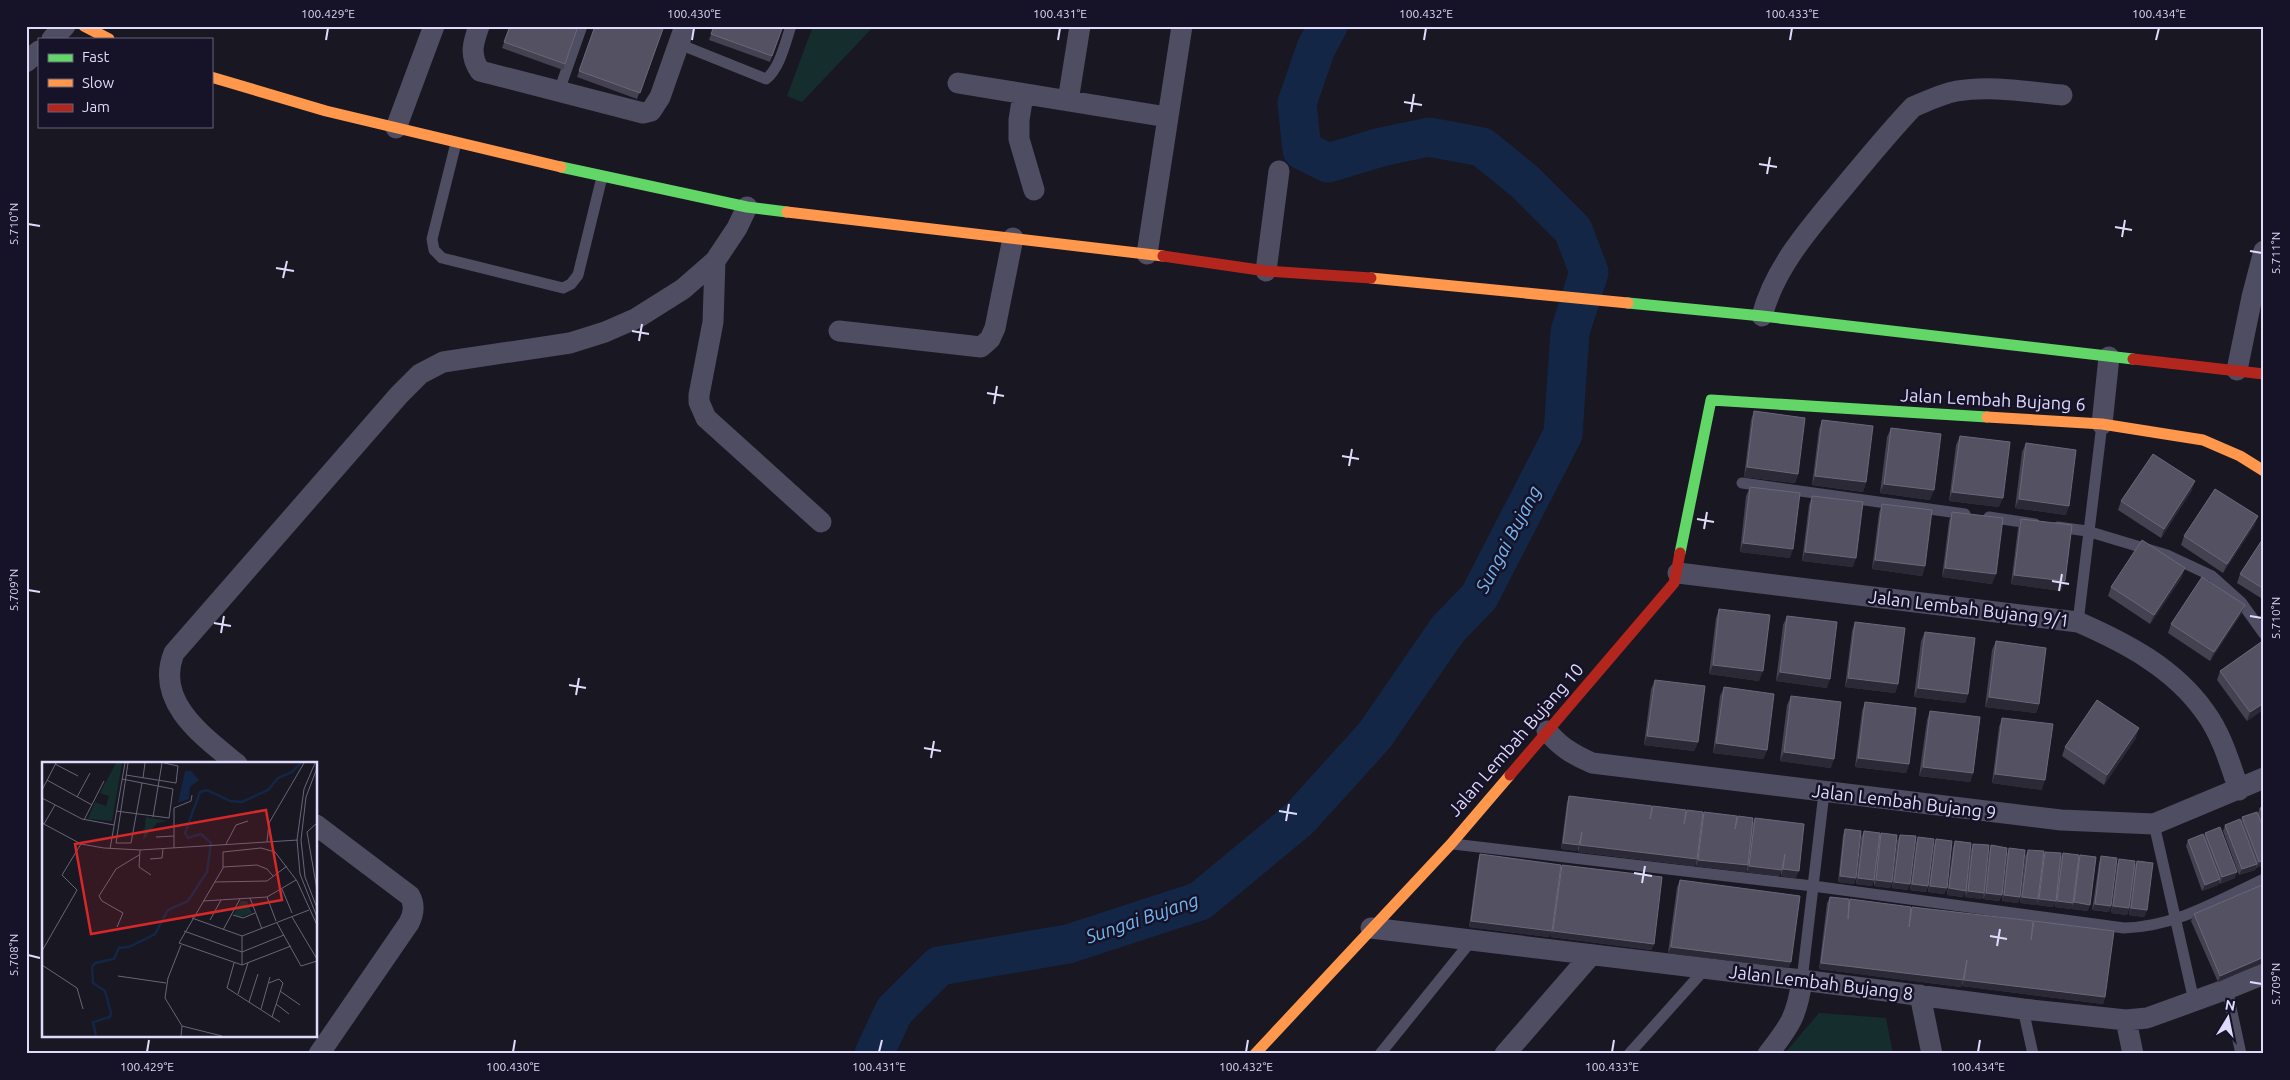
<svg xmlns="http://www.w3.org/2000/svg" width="2290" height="1080" viewBox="0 0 2290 1080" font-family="Ubuntu,sans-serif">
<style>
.green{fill:#162d2e}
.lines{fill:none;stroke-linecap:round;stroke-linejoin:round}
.river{stroke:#142646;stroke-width:39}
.lane{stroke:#4e4d62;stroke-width:11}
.street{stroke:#4e4d62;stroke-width:21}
.fast{stroke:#63d668;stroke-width:11}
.slow{stroke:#ff974d;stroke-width:11}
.jam{stroke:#b3261e;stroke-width:11}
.wall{fill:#444151}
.shaded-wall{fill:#2c2936}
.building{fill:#545163;stroke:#6a677b}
.ticks{fill:none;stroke:#dfdbfc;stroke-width:2}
.labels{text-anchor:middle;stroke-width:5;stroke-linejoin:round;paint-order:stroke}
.street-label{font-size:18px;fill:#dfdbfc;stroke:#161227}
.water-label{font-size:19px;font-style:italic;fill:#71b7f4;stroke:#161227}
.inset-river{fill:none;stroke:#142646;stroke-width:2.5}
.inset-road{fill:none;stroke:#686579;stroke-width:1}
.view{fill:#d62828;fill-opacity:0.15;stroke:#d62828;stroke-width:2.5}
.inset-edge{fill:none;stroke:#dfdbfc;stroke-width:2.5}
.neatline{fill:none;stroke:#dfdbfc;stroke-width:2}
.ticks-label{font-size:12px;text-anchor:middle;fill:#dfdbfc}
</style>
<rect width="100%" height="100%" fill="#191722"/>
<!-- green -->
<path class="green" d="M813,26H874L802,102L787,96Z
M1819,1013L1886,1018L1893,1054H1784Z"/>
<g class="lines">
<!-- river -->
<path class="river" d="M874,1054L894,1011L939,966L1068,944L1200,901L1299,819L1375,735L1448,629L1479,597L1563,434L1570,332L1589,272L1573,230L1524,181L1482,147L1429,137L1381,147L1328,163L1302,150L1297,103L1316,48L1328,26"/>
<!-- lane -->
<path class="lane" d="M679,44L766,79C780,68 785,43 791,26
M559,91L582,26
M456,143L432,239L434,250L442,258L563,288L571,284L578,275L602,177
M1742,483L1965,514
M1989,517L2035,524
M2058,527L2087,531L2167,555L2212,576L2241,602L2264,634
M2078,622L2102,424
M2154,824L2194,1001
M1453,844L1813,886L2124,928C2175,927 2219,900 2264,879
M1802,980L1824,793
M2227,989L2241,1054
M2023,1009L2033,1054
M1380,1054L1472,940
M1629,1054L1705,969"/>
<!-- street -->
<path class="street" d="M479,26C473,43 469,55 480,71L643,113L651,111L660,97L685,26
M52,39L65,26
M26,62L39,51
M958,83L1167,117
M1023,95L1019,120V139L1034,190
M1068,101L1080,26
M396,128L434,26
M747,207L737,228L715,261L713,322L699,395V402L706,418L821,522
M1147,254L1182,26
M1266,271L1279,171
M1762,316C1775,265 1815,222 1848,182C1869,157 1890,131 1913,107C1927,101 1941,94 1957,91C1991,85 2028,92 2062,95
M839,331L981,347L990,339L995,328L1013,238
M2237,370L2252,297L2264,251
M2102,424L2109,357
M1678,573L2078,622C2126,643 2174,668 2205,712C2222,735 2230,764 2239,790
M1547,731C1560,747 1574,755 1592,763L2061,820L2154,824L2264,778
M237,764C204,737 154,702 174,653L399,395L420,374L443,362L570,343L605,332L637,318L683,289L715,261
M316,825L410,896C415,905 414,913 409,923L319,1054
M1371,928L1802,980L2023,1009L2126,1020L2147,1018L2227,989L2264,974
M1920,995L1932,1054
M2126,1020L2133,1054
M1505,1054L1591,955
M1768,1054C1790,1026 1797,1016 1802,980"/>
<!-- fast -->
<path class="fast" d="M561,167L747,207L787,212
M1628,303L1762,316L2133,359
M1680,553L1711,400L1987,417"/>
<!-- slow -->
<path class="slow" d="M84,26L109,39
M211,77L326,111L561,167
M787,212L1163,256
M1371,278L1628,303
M1987,417L2102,424L2203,440L2240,456L2264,471
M1255,1054L1451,844L1510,775"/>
<!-- jam -->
<path class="jam" d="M1163,256L1266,271L1371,278
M2133,359L2264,374
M1510,775L1674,583L1680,553"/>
</g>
<!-- wall -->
<path class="wall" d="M510,26H578L563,70L502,48Z
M595,26H664L637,99L577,77Z
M714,26H783L770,62L709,40Z
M1754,411L1798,474L1795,483L1744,477L1751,420Z
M1822,420L1866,482L1863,492L1812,485L1819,429Z
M1891,428L1930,500L1880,493L1887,437Z
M1960,436L1999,507L1949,501L1956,445Z
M2026,443L2066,515L2015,508L2022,452Z
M1750,487L1790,558L1740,552L1746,496Z
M2192,490L2161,538L2118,510L2121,501Z
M1812,496L1853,567L1802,561L1809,505Z
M1882,504L1925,566L1922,576L1872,569L1879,513Z
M1952,512L1992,584L1942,577L1949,521Z
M2258,516L2254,526L2223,573L2181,545L2184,536Z
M2021,519L2061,591L2011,584L2018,528Z
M2264,537V600L2237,583L2240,574Z
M2182,577L2150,624L2108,596L2111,587Z
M2245,605L2241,614L2210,661L2168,633L2171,624Z
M1719,609L1759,681L1709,674L1716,618Z
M1787,616L1827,688L1776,681L1783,625Z
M1855,622L1898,684L1895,693L1845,687L1852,631Z
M1925,632L1968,694L1965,703L1914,697L1921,641Z
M2264,640V709L2247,721L2217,680L2220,671Z
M1996,641L2039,704L2036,713L1985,707L1992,650Z
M1655,680L1698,742L1694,751L1644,745L1651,689Z
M1724,687L1767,750L1763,759L1713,753L1720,696Z
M1791,696L1831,768L1780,761L1787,705Z
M1865,702L1909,764L1906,773L1855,767L1862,711Z
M1930,711L1973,773L1970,782L1919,776L1927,720Z
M2002,718L2042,790L1992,783L1999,727Z
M2136,738L2104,785L2062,756L2065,747Z
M1569,796L1651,811L1653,806L1685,815L1687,810L1702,818L1704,812L1736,820L1738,816L1753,823L1755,818L1796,878L1781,876V871L1779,876L1747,872V867L1746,872L1696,866V861L1695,866L1578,852V847L1577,851L1561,849L1567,802Z
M2264,807V865L2256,868V867L2255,870L2239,875L2223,831L2225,825L2241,821L2242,817L2258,813L2260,808Z
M1845,829L1856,878L1854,884L1838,882L1843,835Z
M1864,831L1879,838L1881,833L1892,882L1890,888L1874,886V880L1872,886L1856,884L1861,837Z
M2205,833L2235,878L2220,884L2219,882L2218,885L2202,891L2186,846L2188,840L2204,837Z
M1900,835L1908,890L1892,888L1897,841Z
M1918,837L1928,886L1926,892L1910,890L1916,843Z
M1936,839L1947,888L1944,894L1928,892L1934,845Z
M1955,841L1963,897L1947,895L1953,847Z
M1973,844L1984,893L1982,899L1965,897L1971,850Z
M1991,845L2002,895L1999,901L1983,899L1989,852Z
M2009,848L2020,897L2018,903L2002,901L2007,854Z
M2028,850L2043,856L2045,852L2060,859L2063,853L2078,860L2080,855L2088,911L2072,909L2073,904L2071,909L2055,907L2056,901L2053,907L2037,905L2038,901L2036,905L2020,903L2025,856Z
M1480,854L1560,870L1562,865L1654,944L1651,950L1551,937L1552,931L1549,937L1469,927L1478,861Z
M2101,856L2111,906L2109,912L2092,910L2099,863Z
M2119,859L2134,867L2137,861L2147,910L2144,917L2129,915L2134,868L2129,908L2127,915L2111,913L2117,865Z
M1680,880L1789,968L1668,953L1677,887Z
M2264,884V962L2218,982L2191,921L2194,914Z
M1830,897L1849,903L1850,899L1910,911L1912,907L2032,925L2034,921L2105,997L2103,1004L1962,986V982L1961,987L1819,969L1827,903Z"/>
<!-- shaded-wall -->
<path class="shaded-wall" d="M1747,467L1798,474L1795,483L1744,477Z
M1815,476L1866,482L1863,492L1812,485Z
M2195,481L2192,490L2161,538L2164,529Z
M1884,484L1934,490L1930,500L1880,493Z
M1952,492L2003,498L1999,507L1949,501Z
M2019,499L2069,506L2066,515L2015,508Z
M2258,516L2254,526L2223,573L2227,564Z
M1743,543L1793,549L1790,558L1740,552Z
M1805,552L1856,558L1853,567L1802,561Z
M1875,560L1925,566L1922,576L1872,569Z
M1945,568L1996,574L1992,584L1942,577Z
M2185,568L2182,577L2150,624L2154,615Z
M2014,575L2065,581L2061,591L2011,584Z
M2245,605L2241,614L2210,661L2214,652Z
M1713,665L1763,671L1759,681L1709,674Z
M1780,672L1830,679L1827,688L1776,681Z
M1848,678L1898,684L1895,693L1845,687Z
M1918,688L1968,694L1965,703L1914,697Z
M1989,697L2039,704L2036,713L1985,707Z
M2264,703V709L2247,721L2250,712Z
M2139,728L2136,738L2104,785L2107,775Z
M1647,736L1698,742L1694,751L1644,745Z
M1716,743L1767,750L1763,759L1713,753Z
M1784,752L1834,759L1831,768L1780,761Z
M1858,758L1909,764L1906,773L1855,767Z
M1923,767L1973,773L1970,782L1919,776Z
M1995,774L2045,780L2042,790L1992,783Z
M1563,843L1579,845L1577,851L1561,849Z
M1580,845L1697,859L1695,866L1578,852Z
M1698,860L1748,865L1746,872L1696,866Z
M2264,860V865L2256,868L2259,862Z
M2257,864L2255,870L2239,875L2242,869Z
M1749,866L1782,870L1779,876L1747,872Z
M1783,869L1799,871L1796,878L1781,876Z
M2237,872L2235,878L2220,884L2222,877Z
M1840,876L1856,878L1854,884L1838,882Z
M1858,878L1874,880L1872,886L1856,884Z
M2220,879L2218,885L2202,891L2205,885Z
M1876,880L1892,882L1890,888L1874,886Z
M1894,882L1910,884L1908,890L1892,888Z
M1912,884L1928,886L1926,892L1910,890Z
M1930,886L1947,888L1944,894L1928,892Z
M1949,888L1966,891L1963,897L1947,895Z
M1968,891L1984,893L1982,899L1965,897Z
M1986,893L2002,895L1999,901L1983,899Z
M2004,895L2020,897L2018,903L2002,901Z
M2022,897L2038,899L2036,905L2020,903Z
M2039,899L2056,901L2053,907L2037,905Z
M2057,901L2073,903L2071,909L2055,907Z
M2074,902L2090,905L2088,911L2072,909Z
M2095,904L2111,906L2109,912L2092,910Z
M2113,906L2129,908L2127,915L2111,913Z
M2131,908L2147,910L2144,917L2129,915Z
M1471,921L1552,931L1549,937L1469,927Z
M1553,931L1654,944L1651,950L1551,937Z
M1671,947L1791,962L1789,968L1668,953Z
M2264,957V962L2218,982L2220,976Z
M1821,963L1963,980L1961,987L1819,969Z
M1964,980L2105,997L2103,1004L1962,986Z"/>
<!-- building -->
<path class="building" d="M510,26H578L565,64L504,42Z
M595,26H664L640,93L579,71Z
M714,26H783L772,56L711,34Z
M1754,411L1805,418L1798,474L1747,467Z
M1822,420L1873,426L1866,482L1815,476Z
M1891,428L1941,434L1934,490L1884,484Z
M1960,436L2010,442L2003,498L1952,492Z
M2026,443L2076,450L2069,506L2019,499Z
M2153,454L2195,481L2164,529L2121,501Z
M1750,487L1800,493L1793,549L1743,543Z
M2215,489L2258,516L2227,564L2184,536Z
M1812,496L1863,502L1856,558L1805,552Z
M1882,504L1932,510L1925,566L1875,560Z
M1952,512L2003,518L1996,574L1945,568Z
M2021,519L2072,525L2065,581L2014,575Z
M2264,537V589L2240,574Z
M2142,540L2185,568L2154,615L2111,587Z
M2202,577L2245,605L2214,652L2171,624Z
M1719,609L1770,615L1763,671L1713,665Z
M1787,616L1837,622L1830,679L1780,672Z
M1855,622L1905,628L1898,684L1848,678Z
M1925,632L1975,638L1968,694L1918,688Z
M2264,640V703L2250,712L2220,671Z
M1996,641L2046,648L2039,704L1989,697Z
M1655,680L1705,686L1698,742L1647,736Z
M1724,687L1774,694L1767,750L1716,743Z
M1791,696L1841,702L1834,759L1784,752Z
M2097,700L2139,728L2107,775L2065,747Z
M1865,702L1916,708L1909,764L1858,758Z
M1930,711L1980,717L1973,773L1923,767Z
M2002,718L2053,724L2045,780L1995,774Z
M1569,796L1652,806L1650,819L1653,806L1686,810L1684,824L1687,810L1703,812L1697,859L1580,845L1582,832L1579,845L1563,843Z
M2264,807V819L2260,808Z
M1704,812L1737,816L1735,829L1738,816L1753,818L1748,865L1698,860Z
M2257,812L2264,829V860L2259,862L2242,817Z
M1755,818L1804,824L1799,871L1783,869L1785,854L1782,870L1749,866Z
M2240,819L2257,864L2242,869L2225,825Z
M2220,827L2237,872L2222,877L2205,833Z
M1845,829L1861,831L1856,878L1840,876Z
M1864,831L1880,833L1874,880L1858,878Z
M1881,833L1897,835L1892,882L1876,880Z
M2203,834L2220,879L2205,885L2188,840Z
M1900,835L1916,836L1910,884L1894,882Z
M1918,837L1934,839L1928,886L1912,884Z
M1936,839L1952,841L1947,888L1930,886Z
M1955,841L1971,843L1966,891L1949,888Z
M1973,844L1989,845L1984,893L1968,891Z
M1991,845L2007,848L2002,895L1986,893Z
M2009,848L2025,850L2020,897L2004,895Z
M2028,850L2044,851L2038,899L2022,897Z
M2045,852L2061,853L2056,901L2039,899Z
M2063,853L2079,855L2073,903L2057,901Z
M1480,854L1561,865L1552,931L1471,921Z
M2080,855L2096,857L2090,905L2074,902Z
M2101,856L2117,858L2111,906L2095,904Z
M2119,859L2135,861L2129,908L2113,906Z
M2137,861L2153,863L2147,910L2131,908Z
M1562,865L1662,877L1654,944L1553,931Z
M1680,880L1800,896L1791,962L1671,947Z
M2264,884V957L2220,976L2194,914Z
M1830,897L1849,899L1848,919L1850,899L1911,907L1909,927L1912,907L2033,921L2031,940L2034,921L2114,931L2105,997L1964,980L1967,960L1963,980L1821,963Z"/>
<!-- ticks -->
<path class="ticks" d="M326,40L328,28M692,40L694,28M1058,40L1060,28M1424,40L1426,28M1790,40L1792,28M2156,40L2159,28M1404,102L1422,105M1411,112L1414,94M1759,164L1777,167M1767,174L1770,157M28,224L40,226M2115,227L2132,230M2122,237L2125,220M2250,251L2262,253M276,268L294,271M283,278L287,261M632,331L649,334M639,341L642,324M987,393L1004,396M994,404L997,386M1342,456L1359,459M1349,466L1352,449M1697,519L1714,522M1704,529L1707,512M2052,581L2069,584M28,590L40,592M2059,591L2062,574M2250,616L2262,618M214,623L231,626M221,633L224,616M569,685L586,688M576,695L579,678M924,748L941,751M931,758L934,741M1279,811L1297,814M1286,821L1289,804M1634,873L1652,876M1642,883L1645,866M1990,936L2007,939M1997,946L2000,929M28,955L40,958M2250,982L2262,984M147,1052L149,1040M513,1052L515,1040M879,1052L882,1040M1246,1052L1248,1040M1612,1052L1614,1040M1978,1052L1980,1040"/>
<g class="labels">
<!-- street labels -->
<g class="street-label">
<text transform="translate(1993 400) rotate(3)" y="6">Jalan Lembah Bujang 6</text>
<text transform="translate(1969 609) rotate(7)" y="6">Jalan Lembah Bujang 9/1</text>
<text transform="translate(1516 740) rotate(-49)" y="6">Jalan Lembah Bujang 10</text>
<text transform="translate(1904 802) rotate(7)" y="6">Jalan Lembah Bujang 9</text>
<text transform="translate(1821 983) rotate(7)" y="6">Jalan Lembah Bujang 8</text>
</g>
<!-- water labels -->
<g class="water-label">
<text transform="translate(1508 539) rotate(-62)" y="7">Sungai Bujang</text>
<text transform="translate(1142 918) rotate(-19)" y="7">Sungai Bujang</text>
</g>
</g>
<!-- overview -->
<g transform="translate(42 762)">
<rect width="275" height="275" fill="#191722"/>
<path d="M74,1H80L70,59L46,57L53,40L64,44L67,34L58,31ZM104,55L125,59L115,61L101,78ZM199,139H205L210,151L198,155L192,152Z" fill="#162d2e"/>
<path d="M143,9H149L157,18L148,25L147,37L136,41Z" fill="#142646"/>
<path class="inset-river" d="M54,274L51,260L68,255L69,251L63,229L51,221L50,205L53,201L72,197L77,186L87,185L113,172L126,148L146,139L165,110L169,81L159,72L146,76L143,71L158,30L165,28L188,39L200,40L226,28L236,16L250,10L259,1"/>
<path class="inset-road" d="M86,1L74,81H89L100,21M273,1L262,27L255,78L258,112L275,155M13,2L36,14M275,6L264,35L259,78L263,115L275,146M84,13L134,21L136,4L122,1M101,16L103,1M5,18L50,43M0,28L14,1M35,35L48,11M0,36L40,57L72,63M74,49L127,56L131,27L80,17M111,55L120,1M42,58L62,19M0,61L39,82L62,86L98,88L256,78M275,61L265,70L275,128M2,62L13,43M114,75L132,74M225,80L227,61L262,1M184,82L194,63L206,59M132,86V46L149,39L150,33M68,87L83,1M98,88L97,105L109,113M108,97L120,96L121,87M181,105L215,103L225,107L231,114M173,120L225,119L245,104M240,127L250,151M225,135L234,159M208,136L220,167M161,139L225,135L254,118M191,153L201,156L213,151M250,155L275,197M150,156L200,174L267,148M168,158L179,138M235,161L259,204L275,199M75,165L81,151L60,139L57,134L74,107L97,93M181,168L198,137M142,169L200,190L242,173M249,184L200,203L137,181L181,106V90L219,86L233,90L255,119L275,163M0,189L35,128L20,113L39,82M192,201L185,226L238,260M0,203L35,226L41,247M200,203V174M76,214L124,221M227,221L237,217L241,221L230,255M238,229L258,243M196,232L206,201M207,240L216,212M234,242L247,252M219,247L228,215M140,264L180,274M139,274L140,264L123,236L126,216L139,183"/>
<path class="view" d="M224,48L240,138L49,172L33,82Z"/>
<rect width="275" height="275" class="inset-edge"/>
</g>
<!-- border -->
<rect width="2290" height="1080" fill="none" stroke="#161227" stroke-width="55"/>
<!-- legend -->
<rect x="38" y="38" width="175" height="90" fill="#161227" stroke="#66627c"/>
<rect x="48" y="54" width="25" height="8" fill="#63d668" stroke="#66627c"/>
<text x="82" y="62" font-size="15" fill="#dfdbfc">Fast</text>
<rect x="48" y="79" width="25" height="8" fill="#ff974d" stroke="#66627c"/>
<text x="82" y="88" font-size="15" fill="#dfdbfc">Slow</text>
<rect x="48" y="104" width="25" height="8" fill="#b3261e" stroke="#66627c"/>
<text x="82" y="112" font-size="15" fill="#dfdbfc">Jam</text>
<!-- north arrow -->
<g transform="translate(2228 1018) rotate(10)" stroke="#161227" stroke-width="4" paint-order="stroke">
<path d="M0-4L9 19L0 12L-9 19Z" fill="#dfdbfc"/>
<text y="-8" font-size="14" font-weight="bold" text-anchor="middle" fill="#dfdbfc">N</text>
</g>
<rect x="28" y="28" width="2234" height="1024" class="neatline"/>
<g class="ticks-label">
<text x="328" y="18">100.429°E</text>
<text x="694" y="18">100.430°E</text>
<text x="1060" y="18">100.431°E</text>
<text x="1426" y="18">100.432°E</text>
<text x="1792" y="18">100.433°E</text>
<text x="2159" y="18">100.434°E</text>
<text transform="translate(14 224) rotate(-90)" y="4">5.710°N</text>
<text transform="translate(2276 253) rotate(-90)" y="4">5.711°N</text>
<text transform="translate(14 590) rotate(-90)" y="4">5.709°N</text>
<text transform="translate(2276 618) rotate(-90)" y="4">5.710°N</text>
<text transform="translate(14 955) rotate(-90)" y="4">5.708°N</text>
<text transform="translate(2276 984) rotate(-90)" y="4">5.709°N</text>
<text x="147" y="1071">100.429°E</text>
<text x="513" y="1071">100.430°E</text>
<text x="879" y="1071">100.431°E</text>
<text x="1246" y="1071">100.432°E</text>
<text x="1612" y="1071">100.433°E</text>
<text x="1978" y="1071">100.434°E</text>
</g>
</svg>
